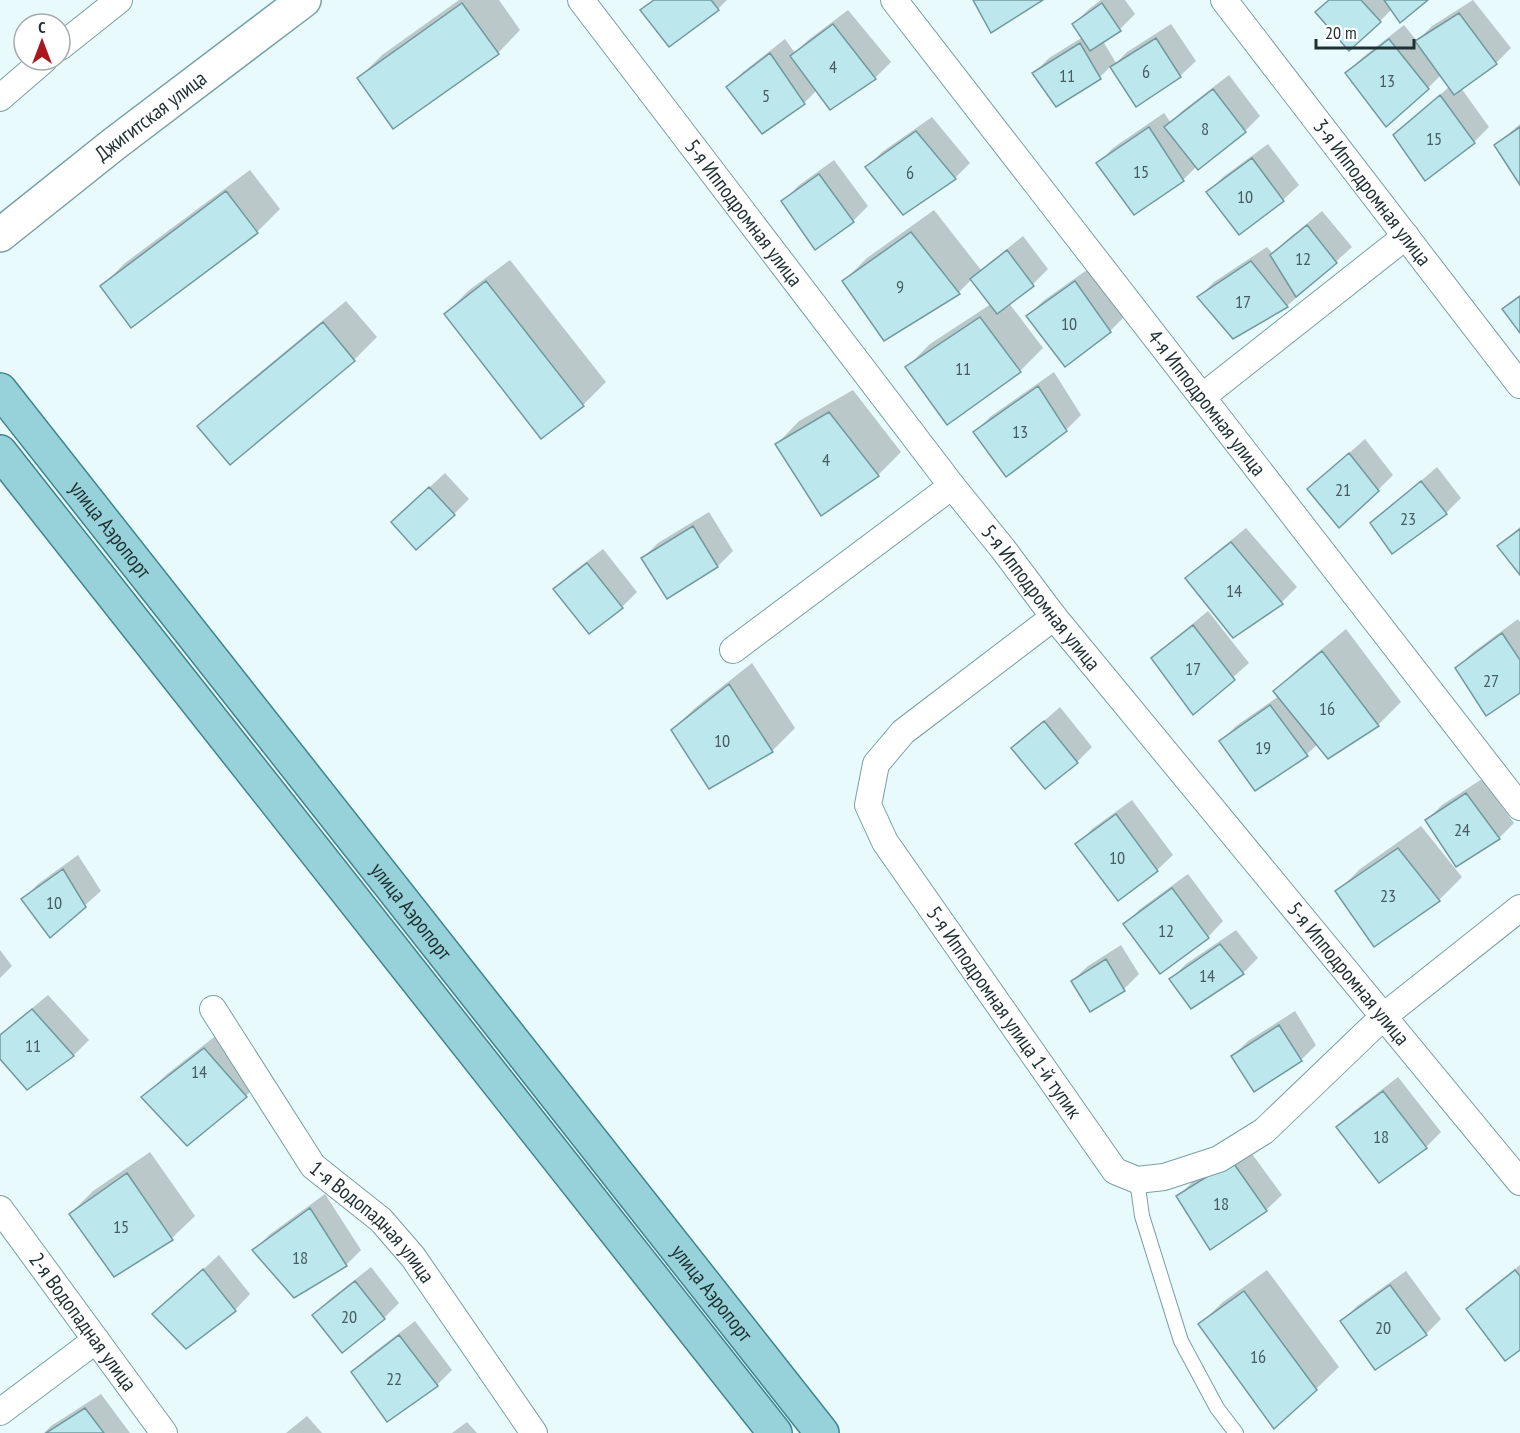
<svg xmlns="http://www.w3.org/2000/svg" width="1520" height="1433" viewBox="0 0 1520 1433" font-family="'PT Sans Narrow',sans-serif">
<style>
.shadow{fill:#0003}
.building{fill:#bce7ed;stroke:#719a9f;stroke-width:1.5}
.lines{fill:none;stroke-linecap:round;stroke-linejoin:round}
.service-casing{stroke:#77a0a5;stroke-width:16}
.minor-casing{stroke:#77a0a5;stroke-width:28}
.tertiary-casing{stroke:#77a0a5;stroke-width:36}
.primary-casing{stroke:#40858e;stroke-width:36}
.service{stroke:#fff;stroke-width:14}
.minor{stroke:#fff;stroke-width:26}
.tertiary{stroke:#fff;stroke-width:33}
.primary{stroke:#97d1d9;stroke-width:33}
.labels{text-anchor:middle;stroke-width:4.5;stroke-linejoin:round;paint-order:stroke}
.number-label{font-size:18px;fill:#465e61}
.street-label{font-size:21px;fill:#1f3032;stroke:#fff}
</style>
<rect width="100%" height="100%" fill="#e9fafc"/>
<!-- shadow -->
<path class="shadow" d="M459,0H499L520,30L498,53L359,78L382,55Z
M653,0H727L718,9L642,10Z
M1101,0H1125L1135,14L1120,29L1103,41L1116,63L1127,52L1171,24L1196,61L1180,76L1136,105L1111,66L1100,77L1056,105L1034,73L1049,58L1083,37L1074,24L1089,9Z
M1330,0H1426L1392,9L1380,21Z
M1473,0L1511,48L1496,63L1461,88L1489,127L1474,142L1395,135L1450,86L1441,75L1428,88L1347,73L1362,58L1404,25L1417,41L1432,26Z
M848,10L891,62L876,77L830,108L817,90L804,103L728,87L743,72L785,39L795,53L807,41Z
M1229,75L1260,116L1245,131L1197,166L1183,180L1098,163L1113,148L1164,113L1171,123L1181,112Z
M932,117L970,163L955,178L903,213L867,167L882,152Z
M1520,124V182L1496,145Z
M1268,144L1299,185L1283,200L1208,192L1223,177Z
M834,160L868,206L853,221L783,202L798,186Z
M250,170L280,209L257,232L102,286L125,263Z
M934,210L981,270L1023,236L1048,269L1033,284L1009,303L1043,348L1020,371L947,423L907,367L930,344L991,304L972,279L959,292L844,281L867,258Z
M1322,211L1352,247L1287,306L1199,297L1214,282L1267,247L1273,254L1287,240Z
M510,260L606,382L583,405L542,437L446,314L468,291Z
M1091,267L1125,316L1110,331L1028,316L1043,301Z
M346,301L377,337L354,360L230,463L199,426L222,404Z
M1054,372L1081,415L1066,430L975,432L990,417Z
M853,390L901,452L878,475L777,444L799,421Z
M1365,439L1393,475L1378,490L1309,489Z
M1437,467L1461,498L1446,513L1372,523Z
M445,473L469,499L454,514L408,507Z
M709,512L733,551L718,566L643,558L658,543Z
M1520,527V572L1499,546Z
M1246,528L1297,587L1282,602L1233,636L1187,578L1203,563Z
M603,549L637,592L622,607L555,589L570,574Z
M1208,611L1249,663L1193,713L1153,659L1168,644Z
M1518,619L1520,622V692L1457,668L1472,653Z
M1346,629L1401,702L1378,725L1328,757L1318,744L1307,754L1256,789L1221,741L1236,726L1279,696L1275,691L1298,669Z
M752,663L795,728L772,751L672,730L695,708Z
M1060,707L1092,747L1077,762L1013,748Z
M1482,779L1514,823L1499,838L1427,820L1442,805Z
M1132,800L1173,855L1157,870L1118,899L1077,845L1092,829Z
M1421,826L1462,877L1439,900L1375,945L1337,892L1360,869Z
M78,855L101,891L50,936L23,899L38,884Z
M1188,874L1223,921L1208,937L1160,972L1125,924L1140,909Z
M1236,930L1258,958L1243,973L1192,1007L1171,979L1186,964Z
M1121,945L1139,974L1124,989L1072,981L1088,966Z
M0,950L12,966L0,978Z
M48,995L89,1040L74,1055L27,1088L0,1057V1035Z
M1295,1011L1316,1045L1301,1060L1233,1056L1248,1041Z
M228,1026L268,1073L246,1096L143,1097L166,1075Z
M1398,1077L1441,1132L1426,1147L1338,1127L1353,1112Z
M1247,1147L1282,1195L1266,1210L1211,1248L1178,1197L1193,1181Z
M150,1152L195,1216L172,1238L114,1275L70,1214L93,1191Z
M325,1194L361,1250L346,1265L254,1250L269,1235Z
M219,1255L250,1294L235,1310L186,1347L154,1314Z
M1520,1265V1348L1468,1309L1483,1294Z
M371,1267L399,1303L384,1318L342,1351L314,1315L329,1300Z
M1267,1270L1339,1367L1316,1389L1200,1324L1223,1302Z
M1406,1271L1441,1319L1426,1334L1342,1321L1357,1306Z
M415,1321L452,1370L437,1385L353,1372L368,1357Z
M101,1394L130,1433H44L51,1426Z
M307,1416L322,1433H286Z
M467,1422L477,1433H452Z"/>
<!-- building -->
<path class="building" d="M654,0H711L719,10L669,47L640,10Z
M973,0H1043L991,33Z
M1329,0H1361L1381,22L1349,51L1315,12Z
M1384,0H1428L1400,23Z
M462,3L499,54L393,129L357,78Z
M1102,3L1121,31L1090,51L1072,24Z
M1459,13L1497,64L1454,95L1415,41Z
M833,24L876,79L830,110L790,56Z
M1156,38L1181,77L1136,107L1110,67Z
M1389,39L1429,89L1386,127L1345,73Z
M1080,43L1101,79L1056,107L1032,73Z
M770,53L805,104L762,134L726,87Z
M1213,89L1246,132L1198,170L1164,127Z
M1440,95L1475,143L1425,181L1393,135Z
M1149,127L1184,181L1134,215L1096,163Z
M1520,127V185L1494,145Z
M916,131L956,179L903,215L865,167Z
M1252,158L1284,201L1239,235L1206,192Z
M819,174L854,222L815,250L781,201Z
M226,191L258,233L131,328L100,286Z
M1307,225L1337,263L1296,297L1270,255Z
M911,232L960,294L884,341L842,281Z
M1007,250L1034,286L997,314L970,279Z
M1251,261L1288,307L1233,339L1197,297Z
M486,281L584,406L541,439L444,314Z
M1075,281L1111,332L1065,367L1026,316Z
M1520,296V333L1502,309Z
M980,317L1021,372L947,425L905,367Z
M323,322L355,361L230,465L197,426Z
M1038,386L1067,431L1006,477L973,432Z
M829,412L879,476L821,516L775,444Z
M1349,453L1379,491L1339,528L1307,489Z
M1421,481L1447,514L1392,554L1370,523Z
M429,487L455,515L416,550L391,522Z
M693,526L718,567L667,599L641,558Z
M1520,529V575L1497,546Z
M1231,542L1283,604L1233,638L1185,578Z
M587,563L623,608L589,634L553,589Z
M1193,625L1235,680L1193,715L1151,658Z
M1502,633L1520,660V693L1486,716L1455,668Z
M1322,651L1379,726L1328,759L1273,691Z
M729,684L773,752L709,789L671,730Z
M1270,705L1308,756L1255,791L1219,741Z
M1044,721L1078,763L1045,789L1011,748Z
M1466,793L1500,839L1456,867L1425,820Z
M1116,814L1158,871L1118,901L1075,844Z
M1398,848L1440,901L1374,947L1335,891Z
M63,869L86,907L50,938L21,899Z
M1172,888L1209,938L1160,974L1123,924Z
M1220,944L1244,974L1191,1009L1169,979Z
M1106,959L1125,991L1090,1012L1071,981Z
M32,1009L74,1056L27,1090L0,1059V1035Z
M1279,1025L1302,1061L1254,1092L1231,1056Z
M204,1048L247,1097L187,1146L141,1097Z
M1383,1091L1427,1148L1379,1183L1336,1127Z
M1232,1161L1267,1211L1210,1250L1176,1196Z
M127,1173L173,1240L114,1277L69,1214Z
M310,1208L347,1266L294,1298L252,1250Z
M203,1269L236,1311L186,1349L152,1314Z
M1515,1270L1520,1276V1350L1505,1361L1466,1309Z
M355,1281L385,1319L342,1353L312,1315Z
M1390,1285L1427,1335L1375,1370L1340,1321Z
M1244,1291L1317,1390L1274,1429L1198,1324Z
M399,1335L438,1386L387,1422L351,1372Z
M85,1408L104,1433H46Z"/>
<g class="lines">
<defs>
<path id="service" d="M1137,1180L1142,1216L1181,1341L1217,1408L1236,1433"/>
<g id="minor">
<path id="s1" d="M581,0L952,486L1003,549L1054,617L1520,1182"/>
<path id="s2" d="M894,0L1520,807"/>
<path id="s3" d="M1224,0L1520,385"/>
<path d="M60,47L119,0"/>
<path d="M0,98L44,60"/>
<path d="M1202,397L1406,236"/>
<path id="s4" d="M1054,617L903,732L876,764L868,805L885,842L1115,1171L1137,1180L1164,1177L1219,1159L1264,1131L1384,1016L1520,908"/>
<path d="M733,650L952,486"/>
<path id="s5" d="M213,1009L313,1166L381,1220L413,1257L534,1433"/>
<path id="s6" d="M0,1209L164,1433"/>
<path d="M0,1412L96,1340"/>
</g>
<g id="tertiary">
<path id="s7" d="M0,235L114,144L304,0"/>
</g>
<g id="primary">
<path id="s8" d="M0,390L822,1433"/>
<path d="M0,452L775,1433"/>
</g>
</defs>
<!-- service casing -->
<use href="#service" class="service-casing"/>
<!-- minor casing -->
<use href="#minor" class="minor-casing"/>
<!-- tertiary casing -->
<use href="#tertiary" class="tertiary-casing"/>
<!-- primary casing -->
<use href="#primary" class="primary-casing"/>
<!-- service -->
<use href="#service" class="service"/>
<!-- minor -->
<use href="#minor" class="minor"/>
<!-- tertiary -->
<use href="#tertiary" class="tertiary"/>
<!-- primary -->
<use href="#primary" class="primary"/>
</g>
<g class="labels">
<!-- number labels -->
<g class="number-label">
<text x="833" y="73">4</text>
<text x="1146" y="78">6</text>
<text x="1067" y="82">11</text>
<text x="1387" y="87">13</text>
<text x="766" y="102">5</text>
<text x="1205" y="135">8</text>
<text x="1434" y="145">15</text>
<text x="1141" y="178">15</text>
<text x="910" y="179">6</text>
<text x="1245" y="203">10</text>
<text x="1303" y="265">12</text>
<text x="900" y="293">9</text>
<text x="1243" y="308">17</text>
<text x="1069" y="330">10</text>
<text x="963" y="375">11</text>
<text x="1020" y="438">13</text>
<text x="826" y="466">4</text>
<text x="1343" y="496">21</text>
<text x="1408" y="525">23</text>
<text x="1234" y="597">14</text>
<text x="1193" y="675">17</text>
<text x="1491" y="687">27</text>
<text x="1327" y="715">16</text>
<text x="722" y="747">10</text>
<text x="1263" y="754">19</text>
<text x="1462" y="836">24</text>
<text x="1117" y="864">10</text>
<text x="1388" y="902">23</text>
<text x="54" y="909">10</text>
<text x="1166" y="937">12</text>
<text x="1207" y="982">14</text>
<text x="33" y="1052">11</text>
<text x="199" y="1078">14</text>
<text x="1381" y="1143">18</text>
<text x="1221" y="1210">18</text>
<text x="121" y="1233">15</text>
<text x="300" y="1264">18</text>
<text x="349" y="1323">20</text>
<text x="1383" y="1334">20</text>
<text x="1258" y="1363">16</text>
<text x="394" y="1385">22</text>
</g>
<!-- street labels -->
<g class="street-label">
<text dy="7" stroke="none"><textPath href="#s7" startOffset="192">Джигитская улица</textPath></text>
<text dy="7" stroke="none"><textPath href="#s3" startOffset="243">3-я Ипподромная улица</textPath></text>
<text dy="7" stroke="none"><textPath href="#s1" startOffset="268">5-я Ипподромная улица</textPath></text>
<text dy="7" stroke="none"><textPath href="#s2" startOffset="510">4-я Ипподромная улица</textPath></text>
<text dy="7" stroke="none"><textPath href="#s8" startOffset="178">улица Аэропорт</textPath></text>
<text dy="7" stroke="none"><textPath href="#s1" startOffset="754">5-я Ипподромная улица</textPath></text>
<text dy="7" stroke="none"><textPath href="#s8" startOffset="664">улица Аэропорт</textPath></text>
<text dy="7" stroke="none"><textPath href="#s1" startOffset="1240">5-я Ипподромная улица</textPath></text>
<text dy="7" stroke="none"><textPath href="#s4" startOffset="522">5-я Ипподромная улица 1-й тупик</textPath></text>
<text dy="7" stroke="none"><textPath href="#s5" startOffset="268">1-я Водопадная улица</textPath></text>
<text dy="7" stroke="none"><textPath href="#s8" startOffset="1150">улица Аэропорт</textPath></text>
<text dy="7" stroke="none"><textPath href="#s6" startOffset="140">2-я Водопадная улица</textPath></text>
</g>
</g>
<!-- north arrow -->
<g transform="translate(42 42)"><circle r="28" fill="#ffffff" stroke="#a5acad" stroke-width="1.5"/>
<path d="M0-4.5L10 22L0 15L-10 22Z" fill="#aa171e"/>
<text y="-9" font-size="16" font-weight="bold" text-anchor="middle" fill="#1f3032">С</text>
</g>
<!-- scale -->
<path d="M1316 39v9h98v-9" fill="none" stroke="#1f3032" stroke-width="3"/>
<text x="1325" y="39" font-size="18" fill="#1f3032" stroke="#ffffff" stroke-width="4.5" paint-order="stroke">20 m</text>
</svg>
